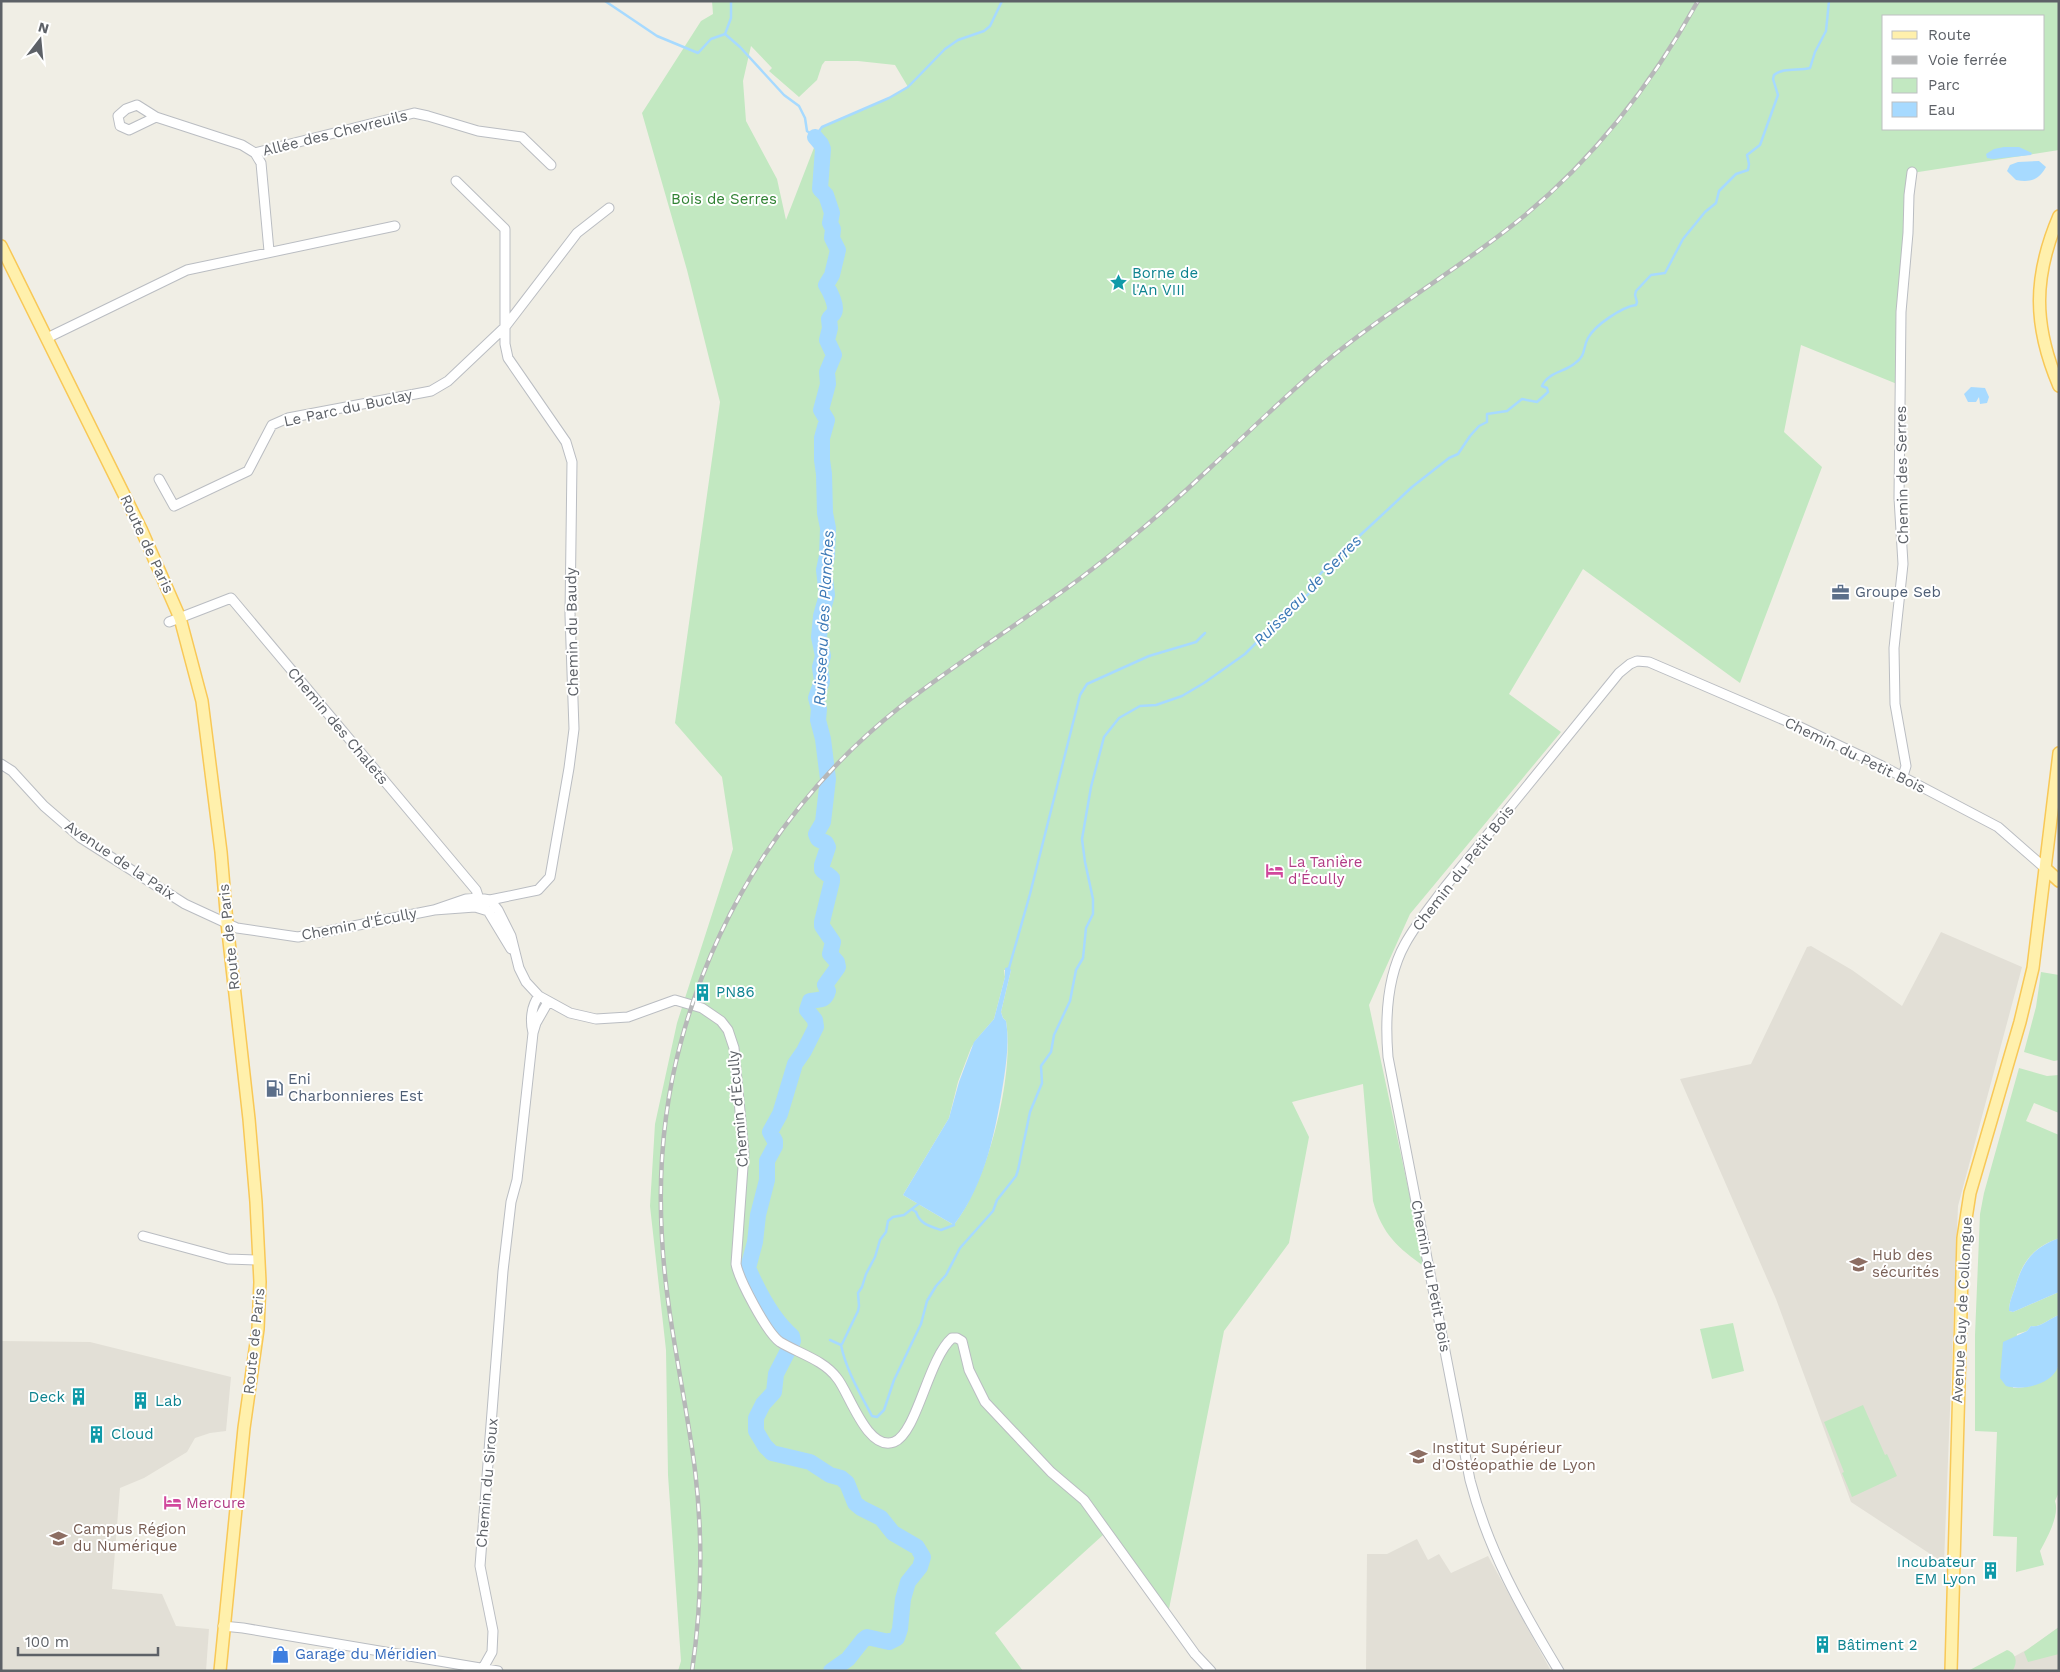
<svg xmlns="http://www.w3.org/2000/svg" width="2060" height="1672" viewBox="0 0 2060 1672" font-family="'Work Sans',sans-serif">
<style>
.education{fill:#e2dfd6}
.green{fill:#c2e8c1;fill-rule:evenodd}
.water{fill:#a7daff}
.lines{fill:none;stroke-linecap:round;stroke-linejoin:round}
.stream{stroke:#a7daff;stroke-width:2.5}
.river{stroke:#a7daff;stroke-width:16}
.minor-casing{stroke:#babdc2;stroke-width:11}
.major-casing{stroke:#f8c857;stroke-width:14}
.minor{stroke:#fff;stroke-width:9}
.major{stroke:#fff0ac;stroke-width:11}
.rail-casing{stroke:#b6b7b8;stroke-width:4.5}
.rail{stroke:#fff;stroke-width:2.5;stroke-dasharray:8;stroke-linecap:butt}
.labels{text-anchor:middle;stroke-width:4;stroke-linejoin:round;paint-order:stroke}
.street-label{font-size:15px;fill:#5d6167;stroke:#fff}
.park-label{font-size:15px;fill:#308233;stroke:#fff}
.culture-label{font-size:15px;fill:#0d838f;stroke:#fff;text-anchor:start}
.service-label{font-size:15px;fill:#4e5e75;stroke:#fff;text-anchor:start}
.hotel-label{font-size:15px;fill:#b23c85;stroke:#fff;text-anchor:start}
.education-label{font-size:15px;fill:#785e54;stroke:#fff;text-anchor:start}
.shop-label{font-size:15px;fill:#366cbe;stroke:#fff;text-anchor:start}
.water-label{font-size:16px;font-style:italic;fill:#3d7ab7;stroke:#fff}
</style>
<rect width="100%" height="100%" fill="#f0eee5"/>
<!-- education -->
<path class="education" d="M1941,932L2022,967L1958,1206L1944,1563L1851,1502L1776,1299L1680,1079L1751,1064L1807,947L1811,946L1852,970L1902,1006Z
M1,1341L90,1342L231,1377L226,1431L210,1433L195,1438L187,1452L144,1478L120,1488L112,1589L162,1594L176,1626L209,1629L206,1671H1Z
M1417,1539L1428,1560L1439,1554L1451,1573L1488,1556L1551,1671H1366L1367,1554H1387Z
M2059,1627V1671H1988L2028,1649Z"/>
<!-- green -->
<path class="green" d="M712,1H2059V150L1912,173L1902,386L1801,345L1784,432L1822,467L1740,683L1583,569L1509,694L1561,732L1410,914L1369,1005L1425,1267C1398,1248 1382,1234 1373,1201L1363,1084L1292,1102L1309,1137L1289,1243L1224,1331L1169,1609L1103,1535L995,1633L1023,1671H678L681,1661L668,1475L666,1350L650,1206L655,1124L677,1023L733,849L722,777L675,723L720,402L687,270L642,113L701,21L713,14ZM1884,16H2044V129H1884ZM751,46L772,68L769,71L799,97L817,80L822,65L825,61H858L895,65L908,87L889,98L822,127L786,220L777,179L746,121L743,81ZM1004,970H1011L1001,1012L1003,1018L1006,1021C1015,1074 988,1182 954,1225L903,1195L949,1118L958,1082L971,1048L976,1040L994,1019L1005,977Z
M2041,972L2059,975V1060L2054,1061L2024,1052L2036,1007Z
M2019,1068L2047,1076L2059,1075V1113L2034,1103L2026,1121L2059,1135V1238C2032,1248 2022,1262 2015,1288C2012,1296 2009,1303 2009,1311L2013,1312L2059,1292V1315C2050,1318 2040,1328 2031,1326L2027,1331L2017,1334L2013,1388C2031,1388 2050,1381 2059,1365V1492L2055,1501C2060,1515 2047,1538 2040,1551L2044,1565L2016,1572L2017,1537L1993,1536L1997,1432L1975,1431V1335L1980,1214L1984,1193Z
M1733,1323L1744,1371L1712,1379L1700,1329Z
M1863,1405L1885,1455L1887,1454L1897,1476L1852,1497L1842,1473L1844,1472L1824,1422Z
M2059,1627V1654L2028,1662L2024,1652Z
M2007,1650C2016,1653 2018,1662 2013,1670L1968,1671Z"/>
<!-- water -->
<path class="water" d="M2004,147H2019L2032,153L2031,155L1993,159L1987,158L1986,154L1994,149Z
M2039,161L2046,167C2039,180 2030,183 2016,180L2007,171L2010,165L2018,162Z
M1971,387L1985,388L1989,397L1987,403L1980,404L1979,397L1976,402H1968L1964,394Z
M1009,967L1011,970L1001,1012L1003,1018L1006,1021C1009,1040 1007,1058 1004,1078C996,1129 986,1183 954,1225L903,1195L949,1118L959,1082L974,1042L994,1019L1005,977V968Z
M2059,1238V1292L2013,1312L2009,1311C2009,1303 2012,1296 2015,1288C2022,1263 2032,1248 2059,1238Z
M2059,1315C2059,1327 2060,1357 2058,1367C2051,1385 2022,1391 2006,1386L2000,1378L2003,1342L2027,1331L2031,1326C2040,1328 2050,1318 2059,1315Z"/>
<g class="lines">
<!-- stream -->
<path class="stream" d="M605,1L657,36L698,53L711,39L725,34
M725,34L740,47L784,95L799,106L805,118L807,131L815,137L822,127L889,98L908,87L945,49L958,40L984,31L990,26L1002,1
M725,34L731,18V1
M1009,968L1030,894L1080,695L1087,684L1149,656L1196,642L1205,633
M913,1210L916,1212C920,1224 929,1226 941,1230L954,1225
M830,1340L841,1345C846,1370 860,1393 872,1416L877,1417L884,1410L894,1380L921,1324L927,1301L936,1286L946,1275L960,1248L993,1211L997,1200L1016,1176L1018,1170L1030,1112L1042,1083L1041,1066L1051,1052L1054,1035L1070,1001L1076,970L1083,958L1086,928L1093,914V899L1085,862L1082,839L1091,787L1104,737L1119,718L1140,706L1156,705L1182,696L1204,683L1245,654L1277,622L1279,617L1292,611L1316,586V579L1322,572L1336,564L1354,541L1412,487L1449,458L1458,454L1470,436L1479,426L1487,422V414L1507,411L1522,399L1537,402L1548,392L1547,388L1542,386C1547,373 1564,372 1574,364C1587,355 1582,349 1588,338C1595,325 1622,307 1636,305L1637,302L1635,295L1636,291L1651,275L1665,273L1683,239L1705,212L1716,203L1719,191L1736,174L1748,170L1749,164L1747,155L1760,145L1778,95L1773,79L1774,75C1783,67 1799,71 1810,68L1815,52L1826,31L1829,1
M842,1344L858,1311L859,1306L858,1293L862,1287L866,1274L875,1257L880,1240L886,1232L888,1221L893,1217L904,1215L921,1202"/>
<!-- river -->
<path class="river" d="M815,137L821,144L823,149L820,189L826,195L832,213L830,223L833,229L832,238L838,250L832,275L826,285C829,290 838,306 834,313C833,315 830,316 829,319L830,328L827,340L834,355L827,372L828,384L821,410L827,420L822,438V460L824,474L825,513L828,528L827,556L824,570L827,595L821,616L819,637L823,656L820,667L822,681L816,698L819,709L818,720L823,739L828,779L823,822L816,834L818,839L826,843L828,847L822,865V870L832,878V881L822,922V926L833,942L830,954L837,962L838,967L825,985L828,991C825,1002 819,999 810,1001L807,1010L815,1020L816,1027L804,1051L795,1064L780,1114L770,1132L775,1141V1146L767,1161V1180L758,1215L755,1242L748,1268C758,1291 773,1320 792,1336L793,1341L776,1374L774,1392L763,1404L756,1418V1431L765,1446L772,1453L810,1462L830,1475L841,1478L847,1483L855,1503L861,1508L881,1518L893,1533L917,1547L923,1557L920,1567L908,1582L903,1599L900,1629L897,1638L889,1642L867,1637L863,1640L848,1659L831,1671"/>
<defs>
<path id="minor" d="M156,117L129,130L120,126L118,116L126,109L137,105L156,117L242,145L255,153L261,163L269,251
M255,153L414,113L428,116L478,131L522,137L551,165
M47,338L187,270L395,226
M159,479L174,506L248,471L272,425L288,418L431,391L448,381L505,327V229L456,181
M169,622L231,598L476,890L482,908L490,900L538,890L550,877L569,768L574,729L570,615L572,462L566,442L508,358L505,344V327L577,233L609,208
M1,764L12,771L44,806L81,838L185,904L237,928L298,937L434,910L475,907L488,911L511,949
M1903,776L1906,766L1895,704L1894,648L1903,564L1899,498L1901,312L1908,233L1909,195L1912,172
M434,910L466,899L478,898L490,900L498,910L511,936L519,968L526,982L539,996L570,1013L596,1019L628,1017L675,1000L702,1008L721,1021L728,1030L734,1048L744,1153L736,1264C739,1280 767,1333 780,1342C798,1353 824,1360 837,1378C849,1392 867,1452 894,1442C917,1433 928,1359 952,1338H957L962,1341L969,1370L985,1402L1051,1472L1084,1500L1195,1654L1211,1671
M539,996C531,1006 530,1021 533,1033L536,1023L548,1002
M143,1236L228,1259L259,1260
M223,1626L243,1628L498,1671
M483,1668L492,1652L493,1631L480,1566L503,1271L511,1202L517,1180L533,1033
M1559,1671C1522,1610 1488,1550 1470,1480L1388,1057C1385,1020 1386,978 1405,944C1416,924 1431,906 1445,887L1619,673L1630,664L1637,661L1649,662L1798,726L1882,766L1998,827L2046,869"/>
<path id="major" d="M2059,216C2033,277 2033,325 2059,386
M1,246L141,529L180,618L202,701L221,852L227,923L249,1119L256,1202L260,1282L258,1329L244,1428L220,1671
M2046,869L2059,881
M1951,1671L1963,1238L1970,1193L2020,1022L2033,968L2059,753"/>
</defs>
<!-- minor casing -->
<use href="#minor" class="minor-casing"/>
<!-- major casing -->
<use href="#major" class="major-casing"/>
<!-- minor -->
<use href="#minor" class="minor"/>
<!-- major -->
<use href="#major" class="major"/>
<defs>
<path id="rail" d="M692,1671C702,1604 703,1537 695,1470C685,1392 666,1316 662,1238C658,1171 664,1103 682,1038C718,907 793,792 900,707C959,661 1022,622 1082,577C1127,543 1170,506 1211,467C1250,431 1288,393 1329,359C1386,312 1450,274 1509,228C1589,166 1649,89 1698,1"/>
</defs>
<!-- rail casing -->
<use href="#rail" class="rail-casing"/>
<!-- rail -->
<use href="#rail" class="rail"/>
</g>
<!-- icons -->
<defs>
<symbol id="sight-bare" viewBox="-9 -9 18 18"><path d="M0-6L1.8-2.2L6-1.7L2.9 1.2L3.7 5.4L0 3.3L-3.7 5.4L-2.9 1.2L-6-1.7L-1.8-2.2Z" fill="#0f9aa8" stroke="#fff" stroke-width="2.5" paint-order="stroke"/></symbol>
<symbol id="office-bare" viewBox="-9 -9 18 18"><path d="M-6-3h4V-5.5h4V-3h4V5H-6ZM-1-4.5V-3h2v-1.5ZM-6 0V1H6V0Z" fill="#5c6f8a" stroke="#fff" stroke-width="2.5" paint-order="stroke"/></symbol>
<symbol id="hotel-bare" viewBox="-9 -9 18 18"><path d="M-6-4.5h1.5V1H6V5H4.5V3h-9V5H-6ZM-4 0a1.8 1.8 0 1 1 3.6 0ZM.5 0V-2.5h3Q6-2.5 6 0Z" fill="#d1479c" stroke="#fff" stroke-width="2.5" paint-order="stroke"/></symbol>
<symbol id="building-bare" viewBox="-9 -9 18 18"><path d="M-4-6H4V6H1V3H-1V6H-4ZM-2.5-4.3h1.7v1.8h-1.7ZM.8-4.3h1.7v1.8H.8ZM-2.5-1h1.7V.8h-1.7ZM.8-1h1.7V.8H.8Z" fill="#0f9aa8" stroke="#fff" stroke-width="2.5" paint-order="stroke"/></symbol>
<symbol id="fuel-bare" viewBox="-9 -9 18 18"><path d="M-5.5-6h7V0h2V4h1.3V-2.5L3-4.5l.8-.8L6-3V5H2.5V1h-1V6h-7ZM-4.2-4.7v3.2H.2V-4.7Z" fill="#5c6f8a" stroke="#fff" stroke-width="2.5" paint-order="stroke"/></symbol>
<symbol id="university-bare" viewBox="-9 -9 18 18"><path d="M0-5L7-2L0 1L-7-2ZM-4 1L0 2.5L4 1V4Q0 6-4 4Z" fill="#8d6e63" stroke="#fff" stroke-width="2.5" paint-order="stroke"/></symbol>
<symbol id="shop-bare" viewBox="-9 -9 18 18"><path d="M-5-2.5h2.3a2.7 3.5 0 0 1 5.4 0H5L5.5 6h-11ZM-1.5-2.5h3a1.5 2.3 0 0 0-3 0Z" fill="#3f7fe0" stroke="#fff" stroke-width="2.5" paint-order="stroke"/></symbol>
</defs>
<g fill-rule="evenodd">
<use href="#sight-bare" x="1106" y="270" width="25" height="25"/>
<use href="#office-bare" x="1828" y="580" width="25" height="25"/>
<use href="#hotel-bare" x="1262" y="858" width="25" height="25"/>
<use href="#building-bare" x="690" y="980" width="25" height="25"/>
<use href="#fuel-bare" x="262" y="1076" width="25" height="25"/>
<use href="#university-bare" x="1846" y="1252" width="25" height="25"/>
<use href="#building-bare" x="66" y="1384" width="25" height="25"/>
<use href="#building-bare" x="128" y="1388" width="25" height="25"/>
<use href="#building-bare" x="84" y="1422" width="25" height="25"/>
<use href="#university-bare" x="1406" y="1444" width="25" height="25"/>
<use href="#hotel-bare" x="160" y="1490" width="25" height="25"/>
<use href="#university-bare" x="46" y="1526" width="25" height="25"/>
<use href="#building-bare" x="1978" y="1558" width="25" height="25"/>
<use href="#building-bare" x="1810" y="1632" width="25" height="25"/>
<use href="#shop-bare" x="268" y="1642" width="25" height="25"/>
</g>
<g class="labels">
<!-- street labels -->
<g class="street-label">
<text transform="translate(335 133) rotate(-14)" y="5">Allée des Chevreuils</text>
<text transform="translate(348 408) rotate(-12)" y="5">Le Parc du Buclay</text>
<text transform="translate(1902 475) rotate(-91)" y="5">Chemin des Serres</text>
<text transform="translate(147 544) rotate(65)" y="5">Route de Paris</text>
<text transform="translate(572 632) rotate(-91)" y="5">Chemin du Baudy</text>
<text transform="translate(338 726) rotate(50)" y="5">Chemin des Chalets</text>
<text transform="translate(1855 755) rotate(26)" y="5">Chemin du Petit Bois</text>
<text transform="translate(120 860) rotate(34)" y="5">Avenue de la Paix</text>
<text transform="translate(1463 868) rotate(-52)" y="5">Chemin du Petit Bois</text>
<text transform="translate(359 924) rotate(-11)" y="5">Chemin d'Écully</text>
<text transform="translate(229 937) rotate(-96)" y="5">Route de Paris</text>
<text transform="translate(738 1109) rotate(-95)" y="5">Chemin d'Écully</text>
<text transform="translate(1431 1276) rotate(79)" y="5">Chemin du Petit Bois</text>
<text transform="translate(1962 1310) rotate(-87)" y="5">Avenue Guy de Collongue</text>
<text transform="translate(254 1341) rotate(-84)" y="5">Route de Paris</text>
<text transform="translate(487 1483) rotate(-85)" y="5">Chemin du Siroux</text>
</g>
<!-- park labels -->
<g class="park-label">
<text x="724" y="204">Bois de Serres</text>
</g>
<!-- culture labels -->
<g class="culture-label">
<text x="1132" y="278">Borne de<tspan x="1132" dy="17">l'An VIII</tspan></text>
<text x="716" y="997">PN86</text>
<text x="65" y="1402" text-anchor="end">Deck</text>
<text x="155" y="1406">Lab</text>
<text x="111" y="1439">Cloud</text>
<text x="1976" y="1567" text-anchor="end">Incubateur<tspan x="1976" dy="17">EM Lyon</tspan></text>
<text x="1837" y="1650">Bâtiment 2</text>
</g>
<!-- service labels -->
<g class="service-label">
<text x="1855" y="597">Groupe Seb</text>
<text x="288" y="1084">Eni<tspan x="288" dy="17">Charbonnieres Est</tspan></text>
</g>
<!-- hotel labels -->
<g class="hotel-label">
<text x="1288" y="867">La Tanière<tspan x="1288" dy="17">d'Écully</tspan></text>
<text x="186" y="1508">Mercure</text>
</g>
<!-- education labels -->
<g class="education-label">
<text x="1872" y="1260">Hub des<tspan x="1872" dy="17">sécurités</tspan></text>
<text x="1432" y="1453">Institut Supérieur<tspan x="1432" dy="17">d'Ostéopathie de Lyon</tspan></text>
<text x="73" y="1534">Campus Région<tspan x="73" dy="17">du Numérique</tspan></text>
</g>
<!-- shop labels -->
<g class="shop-label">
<text x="295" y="1659">Garage du Méridien</text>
</g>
<!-- water labels -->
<g class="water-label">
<text transform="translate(1307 590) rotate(-46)" y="6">Ruisseau de Serres</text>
<text transform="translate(823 618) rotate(-87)" y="6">Ruisseau des Planches</text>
</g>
</g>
<!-- border -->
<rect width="2060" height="1672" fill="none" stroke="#5d6167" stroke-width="5"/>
<!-- legend -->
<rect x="1882" y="15" width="162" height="115" fill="#ffffff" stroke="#bec0c2"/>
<rect x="1892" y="31" width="25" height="8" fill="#fff0ac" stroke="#bec0c2"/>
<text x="1928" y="40" font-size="15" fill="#5d6167">Route</text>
<rect x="1892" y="56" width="25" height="8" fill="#b6b7b8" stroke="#bec0c2"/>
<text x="1928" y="65" font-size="15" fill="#5d6167">Voie ferrée</text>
<rect x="1892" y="78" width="25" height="15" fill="#c2e8c1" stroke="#bec0c2"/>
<text x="1928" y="90" font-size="15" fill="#5d6167">Parc</text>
<rect x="1892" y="102" width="25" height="15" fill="#a7daff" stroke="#bec0c2"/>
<text x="1928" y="115" font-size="15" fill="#5d6167">Eau</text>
<!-- north arrow -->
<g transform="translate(40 40) rotate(16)" stroke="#ffffff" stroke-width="4" paint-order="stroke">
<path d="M0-4L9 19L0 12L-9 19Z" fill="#5d6167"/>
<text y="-8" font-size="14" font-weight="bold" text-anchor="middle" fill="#5d6167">N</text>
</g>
<!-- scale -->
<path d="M18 1647v8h140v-8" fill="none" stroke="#5d6167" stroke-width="2.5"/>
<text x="25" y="1647" font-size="15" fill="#5d6167" stroke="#ffffff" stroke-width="4" paint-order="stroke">100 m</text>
</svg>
